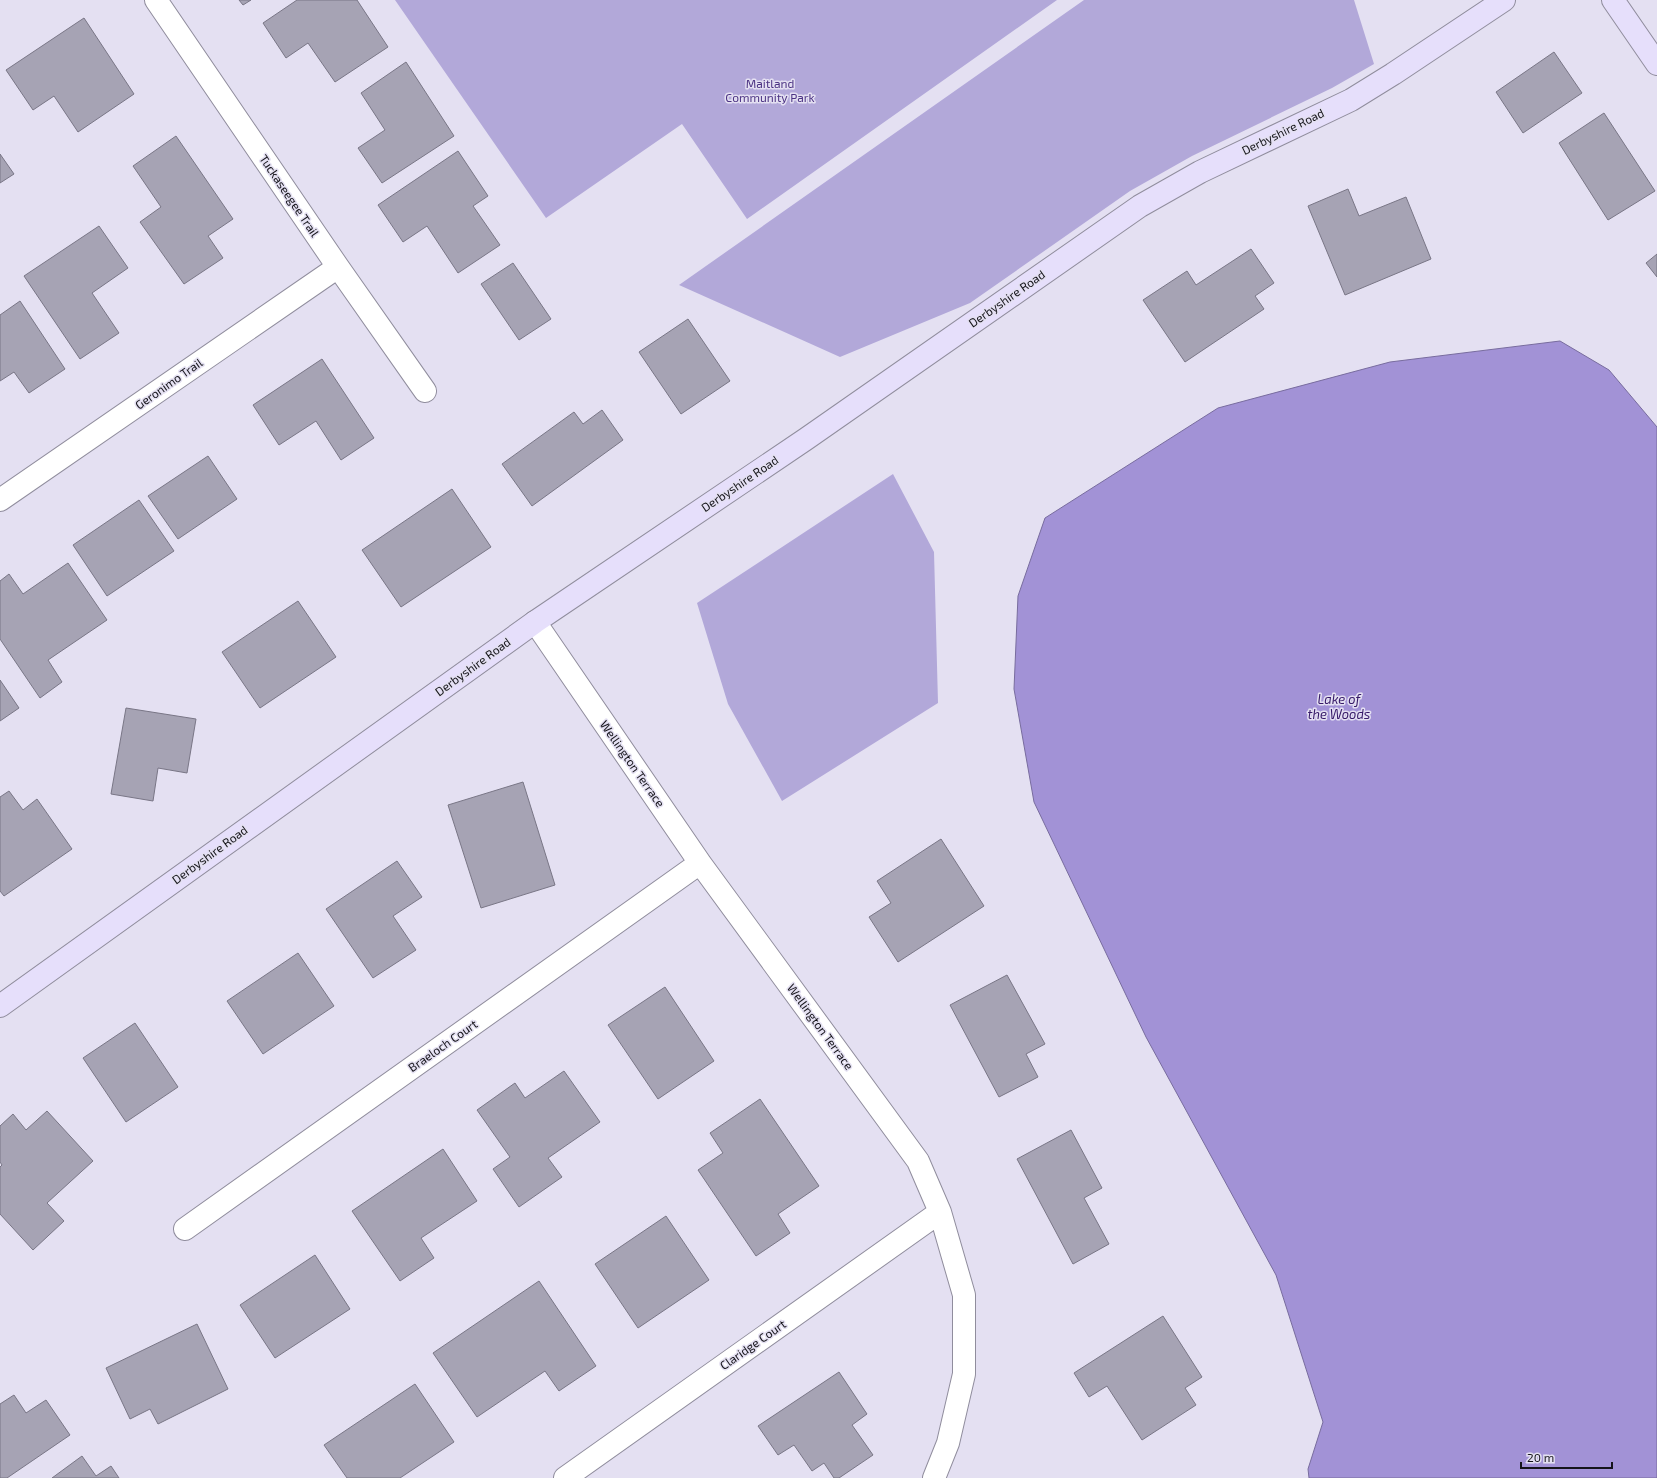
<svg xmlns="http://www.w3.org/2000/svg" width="1657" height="1478" viewBox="0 0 1657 1478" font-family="'Exo 2',sans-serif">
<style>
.green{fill:#b2a8d9}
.water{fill:#a292d6;stroke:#786c9e}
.building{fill:#a6a3b4;stroke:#797686}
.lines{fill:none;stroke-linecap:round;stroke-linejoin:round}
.street-casing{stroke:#908d9d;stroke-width:24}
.secondary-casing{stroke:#908d9d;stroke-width:24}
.street{stroke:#fff;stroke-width:22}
.secondary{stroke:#e6dffb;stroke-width:22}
.labels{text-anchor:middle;stroke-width:3;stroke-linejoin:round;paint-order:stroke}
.park-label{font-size:12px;fill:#4c3383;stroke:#e4e0f2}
.street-label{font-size:12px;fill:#15141a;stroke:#e4e0f2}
.water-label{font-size:13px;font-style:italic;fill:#361968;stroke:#e4e0f2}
</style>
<rect width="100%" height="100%" fill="#e4e0f2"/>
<!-- green -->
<path class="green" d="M395,0H1057L747,219L682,124L546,218Z
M1084,0H1354L1374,64L1332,88L1192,156L1130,191L970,303L840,357L679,285Z
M893,474L934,552L938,703L782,801L728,704L697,603Z"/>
<!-- water -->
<path class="water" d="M1560,341L1609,370L1657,427V1478H1309L1308,1469L1323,1422L1276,1275L1146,1037L1034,802L1014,689L1018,596L1045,518L1218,408L1390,362Z"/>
<!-- building -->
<path class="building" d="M239,0H251L243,5Z
M297,0H357L388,47L335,82L308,43L286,58L263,23Z
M84,18L134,94L78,132L54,96L33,110L6,70Z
M1554,52L1582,93L1523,133L1496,92Z
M406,62L454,136L382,183L358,148L385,130L361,93Z
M1604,113L1655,191L1608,220L1559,143Z
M176,136L233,219L208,236L223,258L184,284L140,222L161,207L133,166Z
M458,151L488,196L473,206L500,245L458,273L427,226L403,242L378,205Z
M0,154L14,174L0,183Z
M1348,189L1359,216L1406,197L1431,259L1345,295L1308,206Z
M99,226L128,268L92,293L119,333L80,359L24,276Z
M1251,249L1274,283L1255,296L1264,309L1185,362L1143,300L1187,271L1196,285Z
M1657,254V277L1646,263Z
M513,263L551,319L519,340L481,284Z
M20,301L65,369L29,393L14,372L0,381V315Z
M688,319L730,381L681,414L639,352Z
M322,359L374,438L341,460L316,421L279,445L253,405Z
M602,410L623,440L532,506L502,464L574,412L583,424Z
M208,456L237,499L178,539L148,496Z
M452,489L491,547L401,607L362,550Z
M139,500L174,551L107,596L73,545Z
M68,563L107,620L48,660L62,682L40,698L0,639V581L9,574L23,594Z
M298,601L336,657L260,708L222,652Z
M0,680L19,708L0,721Z
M126,708L196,719L187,773L158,768L153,801L111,794Z
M523,782L555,885L481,908L448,805Z
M9,791L23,810L37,799L72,849L4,896L0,891V797Z
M941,839L984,906L898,962L869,917L891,903L877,881Z
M397,861L422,897L393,916L416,950L373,978L326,909Z
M298,953L334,1006L263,1054L227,1001Z
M1007,975L1045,1044L1026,1054L1038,1077L999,1097L950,1005Z
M665,987L714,1061L658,1099L608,1025Z
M135,1023L178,1087L126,1122L83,1058Z
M564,1071L600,1122L548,1158L562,1177L519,1207L493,1169L510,1157L477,1110L515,1083L525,1098Z
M760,1099L819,1186L778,1214L790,1233L756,1256L698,1170L723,1153L710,1133Z
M47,1111L93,1161L47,1203L64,1221L33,1250L0,1214V1167L2,1165L0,1162V1126L13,1114L26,1130Z
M1071,1130L1102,1188L1084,1198L1109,1244L1073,1264L1017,1159Z
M443,1149L477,1201L421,1238L434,1258L400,1281L352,1211Z
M666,1216L709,1280L638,1328L595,1264Z
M315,1255L350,1309L275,1358L240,1305Z
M539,1281L596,1366L559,1391L545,1371L477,1417L433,1353Z
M1163,1316L1202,1377L1185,1388L1196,1405L1142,1440L1107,1386L1089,1397L1074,1373Z
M197,1324L228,1389L158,1424L150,1409L130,1419L106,1368Z
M839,1372L867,1414L852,1425L873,1455L839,1478H834L824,1463L812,1471L794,1445L778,1455L758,1426Z
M415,1384L454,1442L400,1478H347L324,1445Z
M14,1395L26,1413L46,1400L70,1435L7,1478H0V1404Z
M82,1456L96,1476L111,1466L119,1478H52Z"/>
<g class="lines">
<defs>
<path id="street" d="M156,0L338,267L425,391
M0,500L338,267
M535,622L700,863L918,1161L940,1212L964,1295V1374L948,1443L934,1478
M185,1229L700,863
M565,1478L940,1212"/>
<path id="secondary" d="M1613,0L1657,64
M0,1006L535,622L806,439L1140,206L1200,172L1351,100L1393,74L1504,0"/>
</defs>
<!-- street casing -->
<use href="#street" class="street-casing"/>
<!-- secondary casing -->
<use href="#secondary" class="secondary-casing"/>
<!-- street -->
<use href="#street" class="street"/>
<!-- secondary -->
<use href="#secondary" class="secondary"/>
</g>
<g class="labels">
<!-- park labels -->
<g class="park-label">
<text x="770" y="88">Maitland<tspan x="770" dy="14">Community Park</tspan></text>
</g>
<!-- street labels -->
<g class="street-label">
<text transform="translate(1283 132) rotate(-26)" y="4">Derbyshire Road</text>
<text transform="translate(289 196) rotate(56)" y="4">Tuckaseegee Trail</text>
<text transform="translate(1007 299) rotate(-35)" y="4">Derbyshire Road</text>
<text transform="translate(169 384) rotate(-35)" y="4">Geronimo Trail</text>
<text transform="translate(740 484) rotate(-34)" y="4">Derbyshire Road</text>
<text transform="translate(473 667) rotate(-36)" y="4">Derbyshire Road</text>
<text transform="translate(632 764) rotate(55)" y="4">Wellington Terrace</text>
<text transform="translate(210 855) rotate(-36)" y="4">Derbyshire Road</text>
<text transform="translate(820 1027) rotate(54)" y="4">Wellington Terrace</text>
<text transform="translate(443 1046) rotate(-35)" y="4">Braeloch Court</text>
<text transform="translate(753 1345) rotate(-35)" y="4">Claridge Court</text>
</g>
<!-- water labels -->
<g class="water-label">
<text x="1339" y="704">Lake of<tspan x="1339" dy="15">the Woods</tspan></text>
</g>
</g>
<!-- scale -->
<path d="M1521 1462v6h91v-6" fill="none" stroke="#15141a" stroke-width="2"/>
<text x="1527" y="1462" font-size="12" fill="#15141a" stroke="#e4e0f2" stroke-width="3" paint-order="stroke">20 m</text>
</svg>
